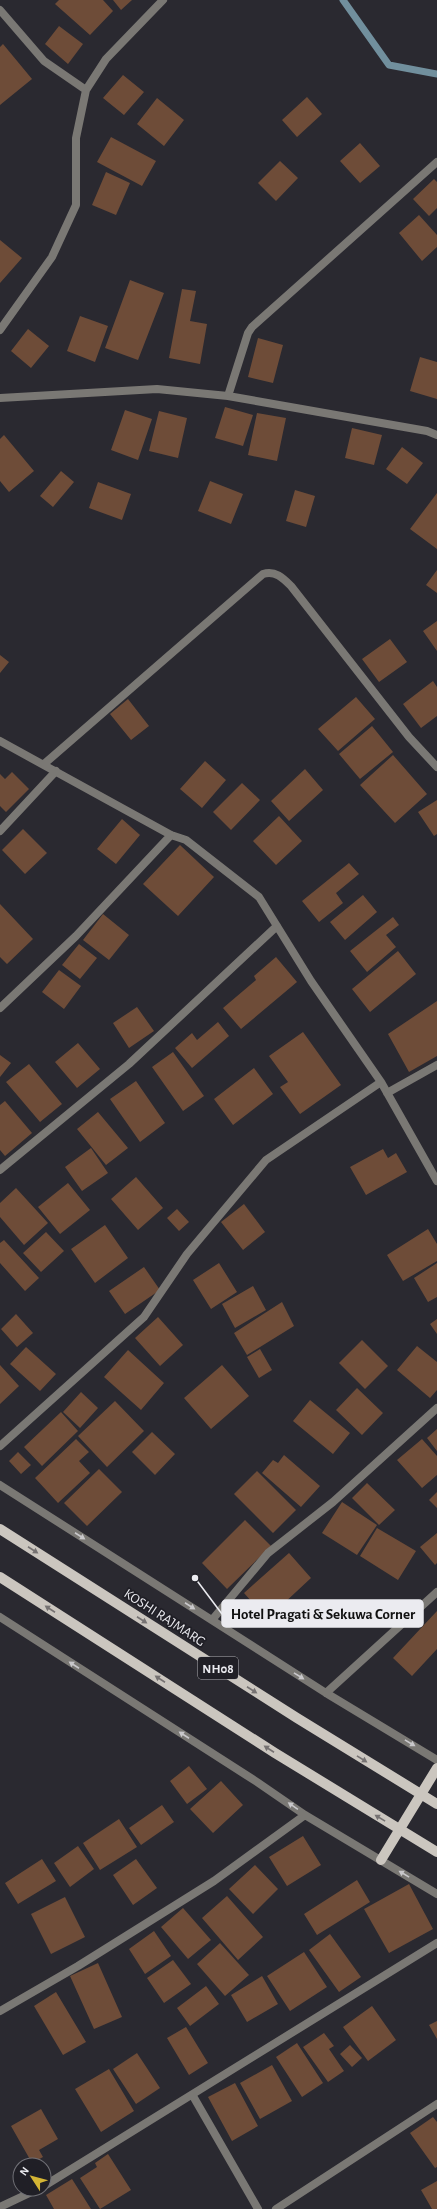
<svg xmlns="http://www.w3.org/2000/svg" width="437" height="2209" viewBox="0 0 437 2209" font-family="'Alegreya Sans',sans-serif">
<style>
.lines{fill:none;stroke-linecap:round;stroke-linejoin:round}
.stream{stroke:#718f9d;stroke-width:7}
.building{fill:#6e4c38}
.minor{stroke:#7a7874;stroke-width:8}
.primary{stroke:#cbc6bf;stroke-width:10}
.oneway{fill:#c9c8cb}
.oneway2{fill:#767272}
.labels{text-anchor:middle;stroke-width:3.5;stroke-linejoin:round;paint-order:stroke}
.shield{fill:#201f26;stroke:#aeaeb3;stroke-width:1}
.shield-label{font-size:13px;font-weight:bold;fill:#ebebf0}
.street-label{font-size:14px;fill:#ebebf0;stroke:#201f26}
.leader{fill:none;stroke:#ebebf0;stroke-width:1.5}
.callout-dot{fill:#ebebf0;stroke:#201f26;stroke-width:1.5}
.callout{fill:#ebebf0;stroke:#ebebf0;stroke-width:1.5}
.callout-label{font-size:15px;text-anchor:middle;font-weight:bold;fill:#111}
</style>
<rect width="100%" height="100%" fill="#2a2930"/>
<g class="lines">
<!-- stream -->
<path class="stream" d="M343,0L389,65L437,74"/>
</g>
<!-- building -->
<path class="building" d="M59,0H103L113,11L90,35L55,4Z
M113,0H132L121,10Z
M59,26L83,44L68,64L45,44Z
M3,44L32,79L0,105V47Z
M123,75L144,92L124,115L103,98Z
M307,97L322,114L297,137L282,120Z
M157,98L184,120L164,146L137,124Z
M111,137L156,161L142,186L97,162Z
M360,143L380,166L360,183L340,161Z
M280,161L298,178L276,201L258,183Z
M106,172L130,183L116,215L92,205Z
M434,179L437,182V208L429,216L413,199Z
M419,215L437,235V247L422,261L399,233Z
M0,240L22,258L0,283Z
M130,280L164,293L138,360L105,348Z
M182,289L196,291L190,321L207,324L200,364L169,358Z
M80,316L108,326L95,362L67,351Z
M28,329L49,346L31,368L11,351Z
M258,338L283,345L273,383L248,377Z
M420,357L437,362V399L410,391Z
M225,407L253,415L243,446L215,438Z
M125,410L152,419L138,460L111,450Z
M159,411L187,418L178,458L149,451Z
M257,413L286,418L277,461L248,455Z
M352,428L382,435L374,465L345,458Z
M4,435L34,471L9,492L0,481V439Z
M402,447L423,463L407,484L386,469Z
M61,471L74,482L53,507L40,496Z
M210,481L243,494L231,524L198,511Z
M98,482L131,494L122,520L89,508Z
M295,490L315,496L306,527L286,521Z
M437,493V549L410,529Z
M437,570V593L426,585Z
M437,621V651L423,631Z
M390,639L407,662L379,682L362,659Z
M0,655L9,662L0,673Z
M433,681L437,687V716L421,728L403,704Z
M356,697L375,719L338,751L318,729Z
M128,699L149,726L131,740L110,714Z
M372,726L393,752L360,779L339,754Z
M393,755L427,794L395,823L360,785Z
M205,761L226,780L202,808L180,789Z
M305,769L323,790L289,821L271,801Z
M12,772L29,789L6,812L0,806V774L5,779Z
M242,783L260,800L231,830L213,812Z
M437,800V834L434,836L418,812Z
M279,816L302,841L276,865L253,841Z
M122,819L140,835L116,864L97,849Z
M23,829L47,853L25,874L2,850Z
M180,845L214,877L178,916L143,884Z
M349,863L359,874L336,893L343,903L319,922L302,901Z
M363,895L377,912L345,940L330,922Z
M0,904L33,939L7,964L0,957Z
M103,914L129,935L109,960L83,940Z
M393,917L399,925L386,935L396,947L367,972L350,951Z
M79,944L97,958L80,979L62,965Z
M398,951L416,974L370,1012L352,989Z
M276,957L297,982L241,1029L223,1008L256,980L254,976Z
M59,970L81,986L64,1009L42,992Z
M437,1001V1056L409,1072L388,1034Z
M137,1007L154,1031L129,1048L113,1023Z
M218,1022L229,1036L192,1068L175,1048L192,1033L197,1040Z
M303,1032L341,1085L300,1114L280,1087L288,1082L269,1056Z
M78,1043L100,1069L77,1088L55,1062Z
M173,1052L204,1096L183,1111L152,1067Z
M0,1055L11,1063L0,1077Z
M29,1064L62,1104L40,1122L6,1082Z
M254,1068L273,1094L233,1125L214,1099Z
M136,1081L165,1123L140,1142L110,1099Z
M5,1101L32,1133L5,1156L0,1150V1105Z
M98,1112L128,1148L106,1165L77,1129Z
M91,1148L108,1173L82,1191L65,1167Z
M383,1149L388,1158L396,1153L407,1172L366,1195L350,1167Z
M136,1177L163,1208L138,1230L111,1199Z
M68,1183L90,1210L60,1234L38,1207Z
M16,1188L48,1223L24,1245L0,1217V1203Z
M244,1204L265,1232L243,1250L221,1222Z
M177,1209L189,1222L179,1231L167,1218Z
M105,1225L128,1258L95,1283L71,1249Z
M428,1229L437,1244V1261L403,1281L387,1255Z
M46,1232L64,1251L41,1272L23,1253Z
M4,1240L39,1278L25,1291L0,1263V1243Z
M219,1263L237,1292L211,1309L193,1280Z
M437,1263V1297L428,1302L414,1278Z
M144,1267L160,1290L125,1314L109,1291Z
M253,1286L266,1310L235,1328L222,1304Z
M282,1302L294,1326L247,1355L234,1333Z
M16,1314L33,1333L17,1347L1,1329Z
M158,1317L183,1345L160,1366L135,1338Z
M437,1319V1334L430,1324Z
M362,1340L388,1366L365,1389L339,1363Z
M417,1346L437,1362V1390L430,1398L397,1370Z
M26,1347L56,1374L40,1391L10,1364Z
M260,1349L272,1370L259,1378L247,1357Z
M128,1350L164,1383L141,1410L104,1377Z
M0,1365L19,1386L0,1404Z
M222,1365L249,1396L211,1429L184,1398Z
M357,1388L383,1413L362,1435L336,1410Z
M81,1392L98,1408L80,1428L63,1412Z
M310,1400L350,1433L333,1454L293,1421Z
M115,1401L144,1431L107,1467L78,1436Z
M61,1412L78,1431L42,1466L24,1447Z
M437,1429V1451L427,1438Z
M152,1432L175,1454L155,1475L132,1452Z
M76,1439L89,1452L79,1461L90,1473L58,1503L35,1478Z
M422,1439L437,1456V1475L422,1488L397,1460Z
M18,1452L31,1465L21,1474L9,1461Z
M284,1455L320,1486L301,1507L262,1473L273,1460L278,1463Z
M99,1469L122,1492L87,1526L64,1503Z
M257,1471L296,1510L273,1533L234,1494Z
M367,1483L395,1510L379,1525L352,1498Z
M437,1492V1508L429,1500Z
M342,1502L377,1525L357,1555L322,1533Z
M245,1520L271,1546L227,1589L202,1563Z
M377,1528L416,1551L398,1580L360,1556Z
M437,1533V1563L435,1565L420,1547Z
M289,1553L311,1578L267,1619L244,1593Z
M437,1611V1649L412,1676L393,1658Z
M189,1766L207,1789L187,1804L170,1781Z
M221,1781L243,1805L213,1833L190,1809Z
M162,1805L174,1822L141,1845L129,1828Z
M119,1819L137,1847L100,1870L83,1843Z
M303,1836L321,1865L287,1886L269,1857Z
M78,1846L94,1869L70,1887L54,1863Z
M42,1859L56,1881L18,1904L5,1883Z
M136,1859L157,1888L133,1905L113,1875Z
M255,1865L278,1889L253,1914L229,1889Z
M357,1880L370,1902L317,1935L304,1914Z
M409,1884L433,1929L389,1953L364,1909Z
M227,1896L263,1937L238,1960L202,1918Z
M65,1897L85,1937L51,1954L31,1914Z
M183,1908L211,1940L188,1959L161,1927Z
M154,1931L171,1956L145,1974L129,1949Z
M330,1934L361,1977L339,1992L309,1950Z
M220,1943L249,1975L225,1996L197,1964Z
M304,1952L327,1987L290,2011L267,1976Z
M173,1960L191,1984L164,2003L147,1978Z
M98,1963L122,2017L94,2029L70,1976Z
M262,1976L278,2004L247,2022L231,1995Z
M206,1986L219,2004L190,2026L177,2008Z
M56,1992L86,2042L63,2055L34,2006Z
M372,2006L396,2040L368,2061L343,2027Z
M437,2021V2039L429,2025Z
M186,2027L208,2063L189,2075L167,2038Z
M324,2033L334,2046L329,2049L344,2071L328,2082L303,2047Z
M297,2043L323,2083L302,2097L276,2057Z
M350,2045L362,2058L352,2067L340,2054Z
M137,2053L160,2088L136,2104L113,2069Z
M272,2065L292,2101L260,2119L240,2083Z
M109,2069L134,2111L101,2132L75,2089Z
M235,2083L258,2126L232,2141L208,2097Z
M41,2109L58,2139L39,2150L43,2157L32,2163L11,2126Z
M433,2117L437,2122V2167L435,2168L410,2133Z
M108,2154L131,2190L100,2209L80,2178L97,2167L95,2163Z
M72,2179L91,2209H54L46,2195Z
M437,2181V2209H432L421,2190Z"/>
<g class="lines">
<!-- minor -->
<path class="minor" d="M0,10L44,61L86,90
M0,330L52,257L76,205V138L86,90L106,59L163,0
M228,396L248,333L252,327L437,162
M0,398L157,389L228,396L427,431L437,435
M0,741L171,835L186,840L259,897L311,981L381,1082L437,1181
M44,764L263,574C275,570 283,578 291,586L409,737L437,767
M0,831L56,771
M0,1008L76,936L171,835
M387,1093L437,1065
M0,1170L129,1064L277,926
M0,1446L144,1317L187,1254L266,1160L381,1082
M0,1485L326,1693L437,1760
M0,1617L257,1782L305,1815L437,1894
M212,1620L268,1553L333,1502L437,1408
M326,1693L437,1592
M0,2011L78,1966L214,1881L305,1815
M193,2096L258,2209
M44,2186L437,1943
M0,2207L38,2189
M276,2209L437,2104"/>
<!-- primary -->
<path class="primary" d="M0,1529L297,1718L437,1804
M0,1577L275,1753L437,1852
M381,1860L437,1768"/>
</g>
<!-- one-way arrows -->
<defs><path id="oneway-solid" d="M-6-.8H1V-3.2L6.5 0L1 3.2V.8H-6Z"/></defs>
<g class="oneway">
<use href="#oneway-solid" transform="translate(80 1536) rotate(33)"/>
<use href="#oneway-solid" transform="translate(190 1606) rotate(33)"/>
<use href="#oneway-solid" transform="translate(74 1665) rotate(-147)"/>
<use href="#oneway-solid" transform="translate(299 1676) rotate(32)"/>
<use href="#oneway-solid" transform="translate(184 1735) rotate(-147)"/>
<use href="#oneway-solid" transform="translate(410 1743) rotate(31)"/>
<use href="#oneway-solid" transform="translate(293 1806) rotate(-145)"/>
<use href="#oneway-solid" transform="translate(404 1874) rotate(-149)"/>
</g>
<g class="oneway2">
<use href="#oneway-solid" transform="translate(33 1550) rotate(33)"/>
<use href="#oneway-solid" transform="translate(50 1609) rotate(-147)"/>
<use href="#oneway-solid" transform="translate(142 1620) rotate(33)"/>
<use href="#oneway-solid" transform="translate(160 1679) rotate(-147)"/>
<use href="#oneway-solid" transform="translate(252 1690) rotate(33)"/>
<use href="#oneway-solid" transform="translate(269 1749) rotate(-147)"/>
<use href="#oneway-solid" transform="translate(362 1759) rotate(32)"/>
<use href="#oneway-solid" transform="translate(380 1818) rotate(-149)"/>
</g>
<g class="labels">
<!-- shield labels -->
<rect class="shield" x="198" y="1657" width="40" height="22" rx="3"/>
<g class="shield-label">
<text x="218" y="1673">NH08</text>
</g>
<!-- street labels -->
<g class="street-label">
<text transform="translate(165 1617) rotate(33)" y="5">KOSHI RAJMARG</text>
</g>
</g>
<!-- callouts -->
<path class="leader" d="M195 1578L222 1614"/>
<circle class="callout-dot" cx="195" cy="1578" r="4"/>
<rect class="callout" x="222" y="1600" width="201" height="27" rx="4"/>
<g class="callout-label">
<text x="323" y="1619">Hotel Pragati &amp; Sekuwa Corner</text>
</g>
<!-- north arrow -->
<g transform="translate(32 2177) rotate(306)"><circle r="19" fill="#201f26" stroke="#717177"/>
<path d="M0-3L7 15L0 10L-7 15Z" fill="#d5b534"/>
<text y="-6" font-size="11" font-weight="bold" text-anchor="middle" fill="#ebebf0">N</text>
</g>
</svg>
